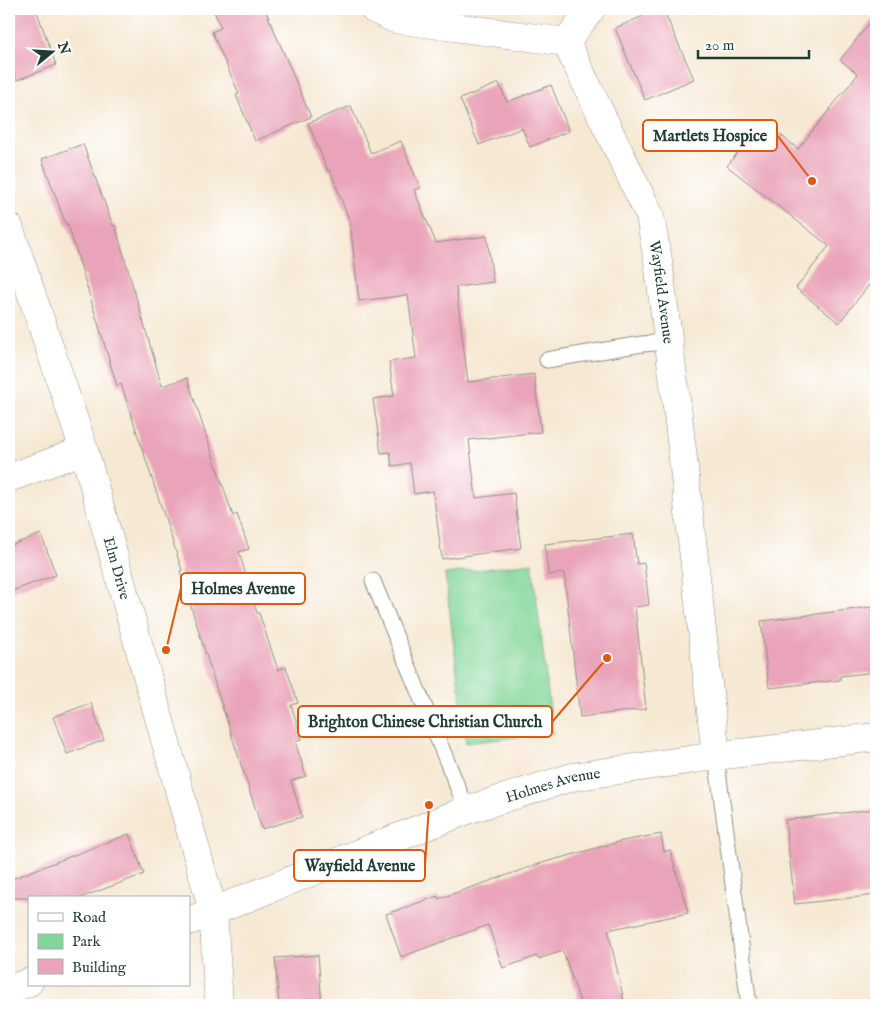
<svg xmlns="http://www.w3.org/2000/svg" width="885" height="1014" viewBox="0 0 885 1014" font-family="'IM FELL English',serif">
<style>
.green{fill:#82d699;stroke:#508a66}
.building{fill:#eaa4b9}
.lines{fill:none;stroke-linecap:round;stroke-linejoin:round}
.lane-casing{stroke:#8a9284;stroke-width:17}
.street-casing{stroke:#8a9284;stroke-width:29}
.lane{stroke:#fff;stroke-width:15}
.street{stroke:#fff;stroke-width:28}
.labels{text-anchor:middle;stroke-width:4.5;stroke-linejoin:round;paint-order:stroke}
.street-label{font-size:15px;fill:#1f3d34;stroke:#fff}
.leader{fill:none;stroke:#de580e;stroke-width:2}
.callout-dot{fill:#de580e;stroke:#fff;stroke-width:2}
.callout{fill:#fff;stroke:#de580e;stroke-width:2}
.callout-label{font-size:16px;text-anchor:middle;font-weight:bold;fill:#1f3d34}
</style>
<rect width="100%" height="100%" fill="#fff"/>
<filter id="ink" filterUnits="userSpaceOnUse"><feTurbulence type="fractalNoise" baseFrequency=".02" numOctaves="2"/><feDisplacementMap in="SourceGraphic" scale="10" xChannelSelector="R" yChannelSelector="G"/><feConvolveMatrix kernelMatrix="1 2 1 2 8 2 1 2 1" color-interpolation-filters="sRGB"/></filter>
<filter id="wash" filterUnits="userSpaceOnUse"><feTurbulence type="fractalNoise" baseFrequency=".0096" numOctaves="4" result="noise"/><feDisplacementMap in="SourceGraphic" scale="20" xChannelSelector="R" yChannelSelector="G"/><feGaussianBlur stdDeviation="1.12" result="paint"/><feColorMatrix in="noise" values="0 0 0 0 0 0 0 0 0 0 0 0 0 0 0 0 0 1.4 0 .05"/><feComposite in="paint" operator="in"/></filter>
<g filter="url(#wash)">
<rect width="100%" height="100%" fill="#f6e8d3"/>
<!-- green -->
<path class="green" d="M532,563L553,733L466,743L445,574Z"/>
<g id="blocks">
<!-- building -->
<path class="building" d="M9,9H36L56,65L17,80L9,60Z
M213,9H265L311,117L255,141L236,95L239,94L212,32L221,28Z
M660,9H663L694,79L645,100L615,28Z
M876,15V276L839,323L796,288L829,246L727,166L763,121L798,149L858,74L840,60Z
M499,83L507,102L551,85L569,131L530,147L522,128L479,145L460,99Z
M351,106L371,153L401,141L420,188L414,190L436,243L487,236L493,282L456,287L468,382L534,374L541,432L469,440L476,498L514,493L521,548L442,559L433,491L414,494L410,463L392,466L390,452L381,453L373,399L394,396L389,362L416,358L408,295L359,301L350,222L330,170L328,171L308,123Z
M83,144L113,226L115,225L162,386L187,378L233,516L237,514L249,549L239,552L257,613H259L278,670L286,667L298,703L291,705L302,739L295,741L306,776L291,781L302,817L262,829L217,690L180,571L182,570L121,384L117,386L68,224L66,225L42,159Z
M41,534L56,575L9,592V546Z
M633,534L637,564L644,563L649,605L635,607L646,709L580,717L564,573L548,575L545,544Z
M872,607V611L876,610V672L840,676V680L769,688L761,621Z
M91,703L104,740L67,754L53,717Z
M876,809V895L795,904L785,820Z
M129,834L144,874L80,898H9V880Z
M661,834L664,852L670,850L688,913L608,930L625,1005H581L563,951L538,959L537,956L503,968L488,925L401,957L386,914L438,896V899L542,863L622,841Z
M318,955L322,1005H279L275,958Z"/>
</g>
</g>
<g filter="url(#ink)">
<use href="#blocks" fill-opacity="0" stroke="#8a9284" stroke-width="1"/>
<g class="lines">
<defs>
<path id="lane" d="M547,360L642,344L668,342
M373,581L467,810
M716,756L749,1005"/>
<g id="street">
<path id="s1" d="M374,9L395,19L566,42L650,216L658,261L678,414L716,756"/>
<path d="M566,42L591,9"/>
<path id="s2" d="M9,227L84,450L213,911L219,1005"/>
<path d="M9,478L84,450"/>
<path id="s3" d="M189,921L467,810L572,777L716,756L876,737"/>
<path d="M9,990L29,982"/>
</g>
</defs>
<!-- lane casing -->
<use href="#lane" class="lane-casing"/>
<!-- street casing -->
<use href="#street" class="street-casing"/>
<!-- lane -->
<use href="#lane" class="lane"/>
<!-- street -->
<use href="#street" class="street"/>
</g>
</g>
<g class="labels">
<!-- street labels -->
<g class="street-label">
<text dy="5" stroke="none"><textPath href="#s1" startOffset="466">Wayfield Avenue</textPath></text>
<text dy="5" stroke="none"><textPath href="#s2" startOffset="358">Elm Drive</textPath></text>
<text dy="5" stroke="none"><textPath href="#s3" startOffset="389">Holmes Avenue</textPath></text>
</g>
</g>
<!-- callouts -->
<path class="leader" d="M812 181L777 135M166 650L181 588M607 658L552 722M429 805L425 865"/>
<g class="callout-dot">
<circle cx="812" cy="181" r="5"/>
<circle cx="166" cy="650" r="5"/>
<circle cx="607" cy="658" r="5"/>
<circle cx="429" cy="805" r="5"/>
</g>
<g class="callout">
<rect x="643" y="120" width="134" height="31" rx="5"/>
<rect x="181" y="573" width="124" height="31" rx="5"/>
<rect x="298" y="706" width="254" height="31" rx="5"/>
<rect x="294" y="850" width="131" height="31" rx="5"/>
</g>
<g class="callout-label">
<text x="710" y="141">Martlets Hospice</text>
<text x="243" y="594">Holmes Avenue</text>
<text x="425" y="727">Brighton Chinese Christian Church</text>
<text x="360" y="871">Wayfield Avenue</text>
</g>
<!-- margin -->
<rect width="885" height="1014" fill="none" stroke="#fff" stroke-width="30"/>
<!-- legend -->
<rect x="28" y="896" width="162" height="90" fill="#ffffff" stroke="#a5b1ae"/>
<rect x="38" y="913" width="25" height="8" fill="#ffffff" stroke="#a5b1ae"/>
<text x="72" y="922" font-size="15" fill="#1f3d34">Road</text>
<rect x="38" y="934" width="25" height="15" fill="#82d699" stroke="#a5b1ae"/>
<text x="72" y="946" font-size="15" fill="#1f3d34">Park</text>
<rect x="38" y="959" width="25" height="15" fill="#eaa4b9" stroke="#a5b1ae"/>
<text x="72" y="972" font-size="15" fill="#1f3d34">Building</text>
<!-- north arrow -->
<g transform="translate(52 52) rotate(72)" stroke="#ffffff" stroke-width="4" paint-order="stroke">
<path d="M0-4L9 19L0 12L-9 19Z" fill="#1f3d34"/>
<text y="-8" font-size="14" font-weight="bold" text-anchor="middle" fill="#1f3d34">N</text>
</g>
<!-- scale -->
<path d="M698 50v8h111v-8" fill="none" stroke="#1f3d34" stroke-width="2.5"/>
<text x="705" y="50" font-size="15" fill="#1f3d34" stroke="#ffffff" stroke-width="4" paint-order="stroke">20 m</text>
</svg>
